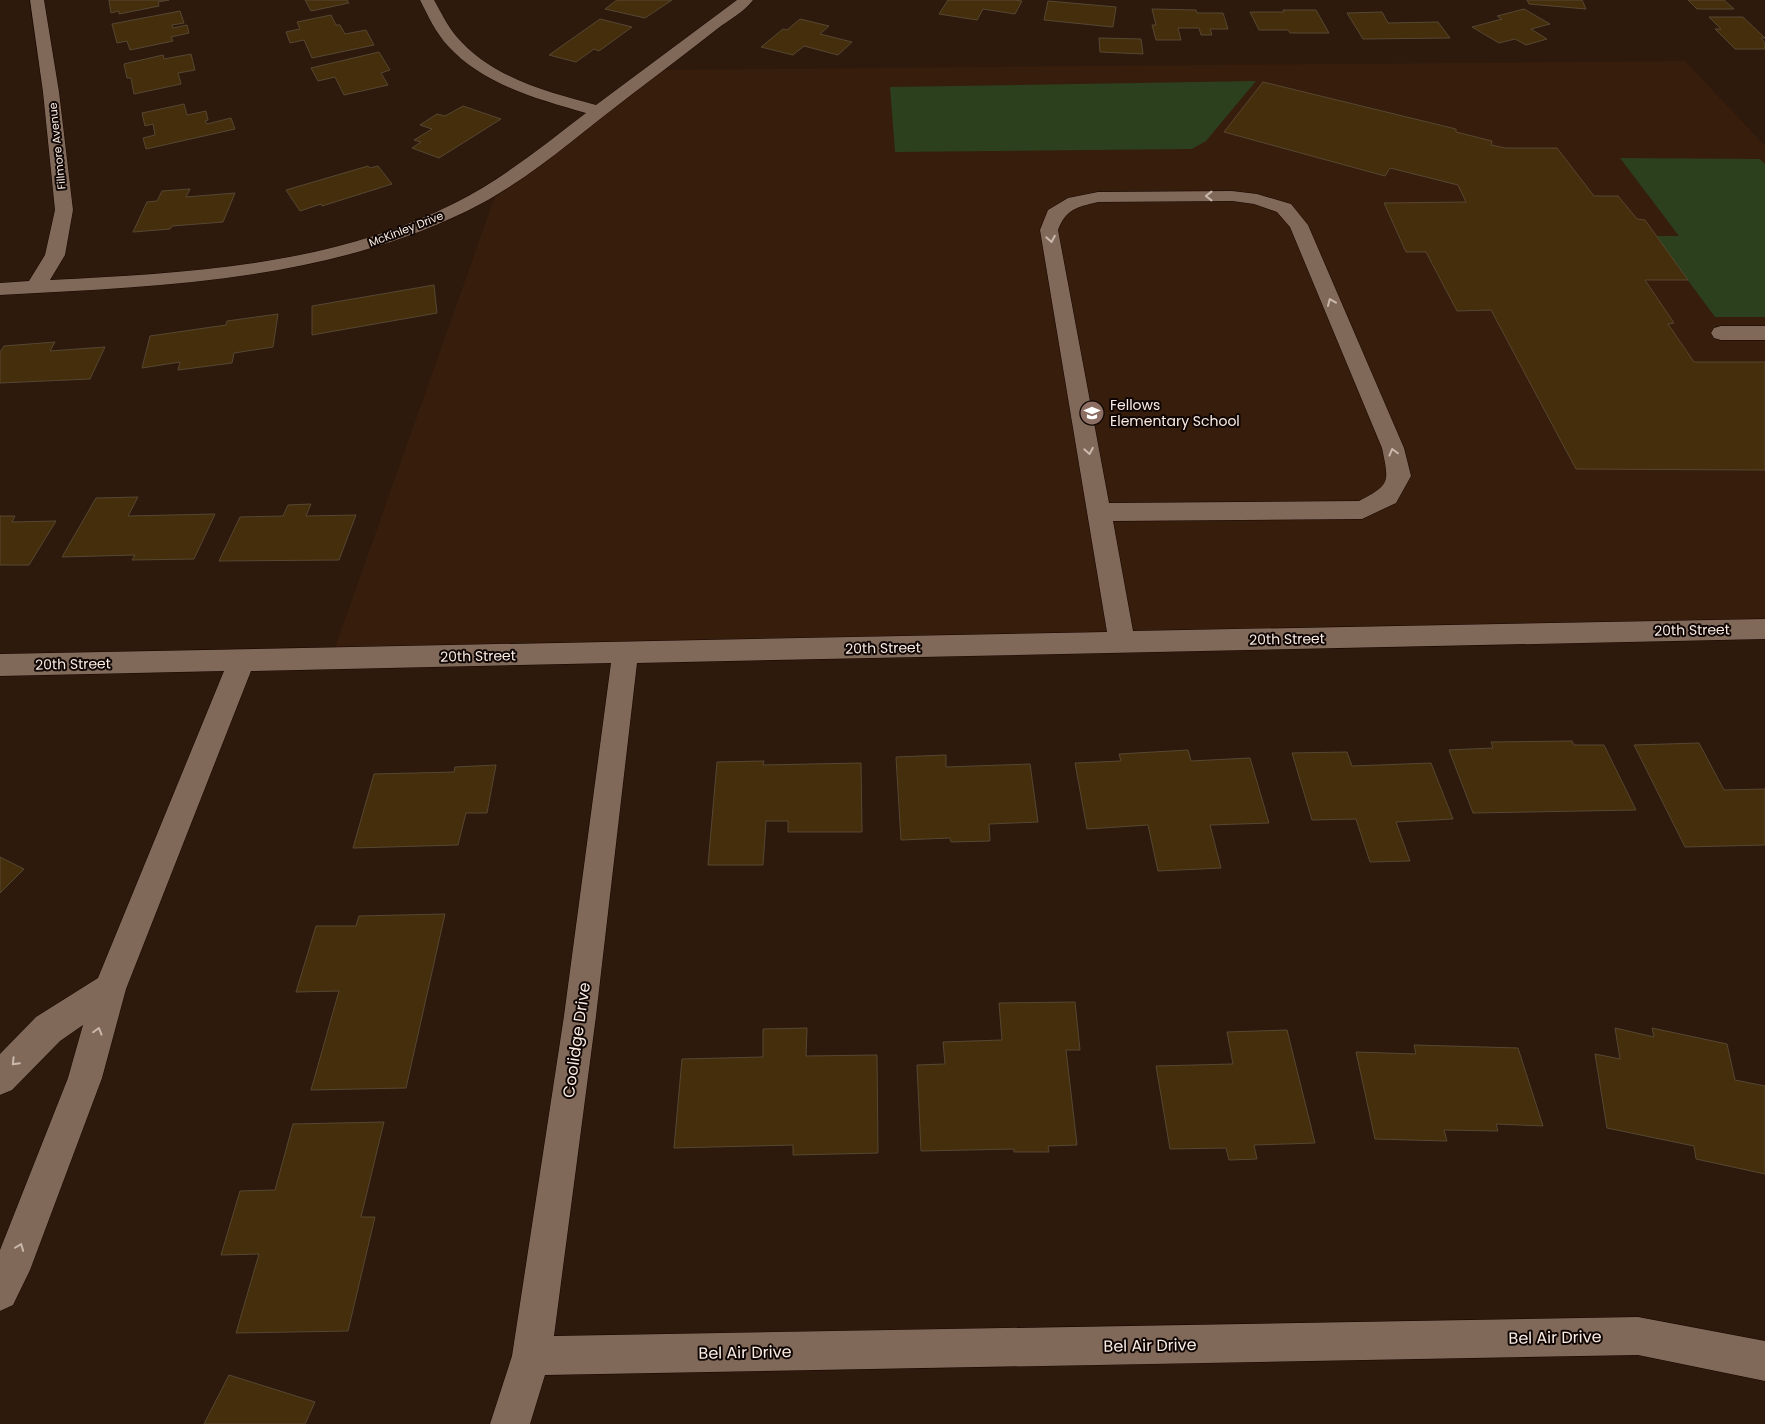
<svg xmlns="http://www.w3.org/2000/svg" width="1765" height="1424" viewBox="0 0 1765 1424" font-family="Poppins,sans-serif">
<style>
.built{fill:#371d0c}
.green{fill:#2c401d}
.building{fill:#442e0c;stroke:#564732}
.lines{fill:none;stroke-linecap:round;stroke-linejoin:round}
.minor-casing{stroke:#150500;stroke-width:1}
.minor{fill:#81695a;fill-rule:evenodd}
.oneway{stroke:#cab8ac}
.labels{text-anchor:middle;stroke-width:4;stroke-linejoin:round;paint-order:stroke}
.far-street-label{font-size:11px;fill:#faece3;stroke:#100704}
.poi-label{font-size:14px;fill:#faece3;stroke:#100704;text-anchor:start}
.street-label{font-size:14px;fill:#faece3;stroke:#100704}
.near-street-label{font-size:16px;fill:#faece3;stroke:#100704}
</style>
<rect width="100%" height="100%" fill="#2e1a0d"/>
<!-- built -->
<path class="built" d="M1685,61L1765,146V629L331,659L499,185L653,70Z"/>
<!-- green -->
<path class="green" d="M1256,81L1206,141L1192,149L895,152L890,87Z
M1620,158L1760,159L1765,164V317H1715L1655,236H1679Z"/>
<!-- building -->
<path class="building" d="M109,0H169L158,2L159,6L119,14V11L111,13Z
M305,0H347L349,3L311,11Z
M617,0H672L645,18L605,9Z
M948,0H1014L1022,1L1015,14L983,9L977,20L939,14Z
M1527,0H1582L1586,9L1529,4Z
M1688,0H1724L1734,9H1697Z
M1048,1L1116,7L1113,27L1044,20Z
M1152,9L1196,10L1197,13H1223L1228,29H1210L1212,35H1201L1199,28H1178L1181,40H1156L1152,25H1156Z
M1524,9L1550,24L1531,29L1547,39L1526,45L1515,39L1499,43L1472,27L1502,19L1497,16Z
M1283,10H1316L1329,33H1290L1288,30H1259L1250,12H1284Z
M180,11L184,23L172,25L173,28L187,25L189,33L171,37L173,41L130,50L127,41L117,43L112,24Z
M1382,12L1388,23L1438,22L1450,38L1363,39L1347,13Z
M331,15L336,25H340L345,34L366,30L374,45L312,58L304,40L290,43L286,32L300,29L297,22Z
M1709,17H1743L1765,38H1761L1765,43V49H1735L1715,29H1721Z
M600,19L632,27L599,51L594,49L576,62L549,55Z
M800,19L829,26L820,34L852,42L838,55L804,46L793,55L761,47L783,29L787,30Z
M1099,38L1141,39L1143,54L1100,52Z
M379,52L390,70L381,73L388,85L344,95L335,77L318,81L311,68Z
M191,54L195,70L178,73L181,84L134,94L131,78H127L124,64L163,55L164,59Z
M1263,82L1456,129V132L1492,141L1491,145L1505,148H1557L1594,196H1618L1637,219L1645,220L1688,280H1645L1674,323L1668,324L1694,362H1765V470L1576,469L1491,310L1457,311L1426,252H1406L1384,203L1466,202L1458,185L1390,168L1385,176L1224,132Z
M184,104L187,115L206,111L208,120L205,121L207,124L231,118L235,129L146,149L143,138L155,135L153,124L145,126L142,113Z
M463,106L501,119L439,158L412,148L421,142L414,140L432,129L420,125L437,114L445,116Z
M368,166L370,168L378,166L392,184L322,206L321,204L300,211L286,190Z
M190,189L186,197L235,193L223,222L172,226L170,229L133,232L147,202L157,201L162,191Z
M434,285L437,313L312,335V306Z
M278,314L273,347L234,353L232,363L178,370L180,362L142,368L150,336L226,325L227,321Z
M55,342L50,351L105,347L90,379L0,383V352L4,346Z
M138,497L128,516L215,514L194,559L132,560L135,555L62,557L96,498Z
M311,504L306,516L356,515L339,560L219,561L240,517L283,516L288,505Z
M0,516H15L12,522L56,521L29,565H0Z
M1572,741L1574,745H1604L1636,810L1473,813L1449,750L1493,748L1491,742Z
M1699,743L1724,790L1765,789V845L1685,847L1634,745Z
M1188,750L1191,761L1250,758L1269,823L1210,825L1221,868L1158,871L1148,825L1087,829L1075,763L1121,761L1119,754Z
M1347,752L1352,766L1431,763L1453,819L1396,822L1410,861L1370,862L1356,819L1312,820L1292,753Z
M946,755V767L1030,764L1038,822L989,824L990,841L951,842L950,838L901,840L896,757Z
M764,761L763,765L861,763L862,832H788V821H766L763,865H708L717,762Z
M496,765L487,813H466L458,845L353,848L374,774L454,772L455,767Z
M0,857L24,869L0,893Z
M445,914L406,1088L311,1090L339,991L296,992L316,926H356L359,916Z
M1075,1002L1080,1050H1066L1077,1145L1048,1146L1049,1152H1014V1149L921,1151L917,1065L945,1064L943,1042L1002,1040L999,1003Z
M807,1028L806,1056L877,1055L878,1153L793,1155V1145L674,1148L682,1059L763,1057V1029Z
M1615,1028L1654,1037L1652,1028L1727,1044L1735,1080L1765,1086V1174L1696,1159L1694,1146L1607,1128L1595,1054L1620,1059Z
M1287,1030L1315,1143L1254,1145L1257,1159L1229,1160L1226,1148L1170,1149L1156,1066L1233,1064L1227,1032Z
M1414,1045L1518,1048L1543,1126L1496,1124L1498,1131L1444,1130L1447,1141L1375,1139L1356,1052L1416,1054Z
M384,1122L361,1217H375L348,1331L236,1333L259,1254L221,1255L240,1191L275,1190L293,1124Z
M229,1375L315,1402L305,1424H204Z"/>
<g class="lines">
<defs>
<path id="minor" d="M30,0H44L59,92L73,210L65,255L50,280C188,273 330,266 455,203C503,179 544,145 586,113C537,99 484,85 448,46C436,33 428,16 420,0H434C441,12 447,25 456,36C490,77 547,92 596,105L737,0H753C745,11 729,20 717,29C689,51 660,73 631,95C578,135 527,182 467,211C321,282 159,286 0,295V283L29,281L45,255L55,210L43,92Z
M1232,191L1257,194L1291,204L1308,225L1404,448L1411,476L1396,503L1362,519L1113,521L1133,631L1765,619V639L637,663L596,1016L554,1336L1638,1317L1765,1341V1381L1638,1355L545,1375L530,1424H490L512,1356L564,1016L611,663L251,671L126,989L102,1078L30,1270L13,1305L0,1311V1250L68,1078L83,1025L60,1041L12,1090L0,1095V1054L36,1017L98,978L224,671L0,676V654L1107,632L1040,230L1048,210L1068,198L1098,192ZM1232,201L1254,204L1277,212L1290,227L1382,448C1389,482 1391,485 1359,501L1109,503L1058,230C1066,209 1077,207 1098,202Z
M1721,326H1765V340H1721L1714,338L1711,333L1714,328Z"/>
</defs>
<!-- minor casing -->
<use href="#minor" class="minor-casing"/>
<!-- minor -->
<use href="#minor" class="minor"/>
</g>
<!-- one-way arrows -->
<defs><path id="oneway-chevron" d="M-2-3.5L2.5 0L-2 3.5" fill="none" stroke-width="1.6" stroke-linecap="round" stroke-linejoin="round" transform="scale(1.25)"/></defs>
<g class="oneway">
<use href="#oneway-chevron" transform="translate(1209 196) rotate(180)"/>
<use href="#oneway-chevron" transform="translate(1051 239) rotate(80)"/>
<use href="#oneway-chevron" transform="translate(1331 302) rotate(-113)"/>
<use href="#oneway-chevron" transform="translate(1089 451) rotate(80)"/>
<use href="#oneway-chevron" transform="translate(1393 452) rotate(-105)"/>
<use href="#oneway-chevron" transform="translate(98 1031) rotate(-74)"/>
<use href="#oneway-chevron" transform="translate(15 1062) rotate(134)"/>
<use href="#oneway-chevron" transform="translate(20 1247) rotate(-69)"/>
</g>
<!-- icons -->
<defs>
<symbol id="school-disc" viewBox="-11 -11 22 22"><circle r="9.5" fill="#8d6e63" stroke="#100704"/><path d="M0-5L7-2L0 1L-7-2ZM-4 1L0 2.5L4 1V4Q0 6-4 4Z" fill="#fff"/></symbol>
</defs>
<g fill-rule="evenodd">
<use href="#school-disc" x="1078" y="399" width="28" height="28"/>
</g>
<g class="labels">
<!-- far-street labels -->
<g class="far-street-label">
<text transform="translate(57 146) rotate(-96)" y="4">Fillmore Avenue</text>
<text transform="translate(406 229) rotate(-21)" y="4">McKinley Drive</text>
</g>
<!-- poi labels -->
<g class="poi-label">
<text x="1110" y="410">Fellows<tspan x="1110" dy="16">Elementary School</tspan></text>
</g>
<!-- street labels -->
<g class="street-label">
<text transform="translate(1692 630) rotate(-1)" y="5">20th Street</text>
<text transform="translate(1287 639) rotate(-1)" y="5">20th Street</text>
<text transform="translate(883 648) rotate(-1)" y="5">20th Street</text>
<text transform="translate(478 656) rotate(-1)" y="5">20th Street</text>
<text transform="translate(73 664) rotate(-1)" y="5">20th Street</text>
</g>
<!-- near-street labels -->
<g class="near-street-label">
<text transform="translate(576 1040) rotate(-82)" y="6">Coolidge Drive</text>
<text transform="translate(1555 1337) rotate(-1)" y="6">Bel Air Drive</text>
<text transform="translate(1150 1345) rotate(-1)" y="6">Bel Air Drive</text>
<text transform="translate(745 1352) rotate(-1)" y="6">Bel Air Drive</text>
</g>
</g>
</svg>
